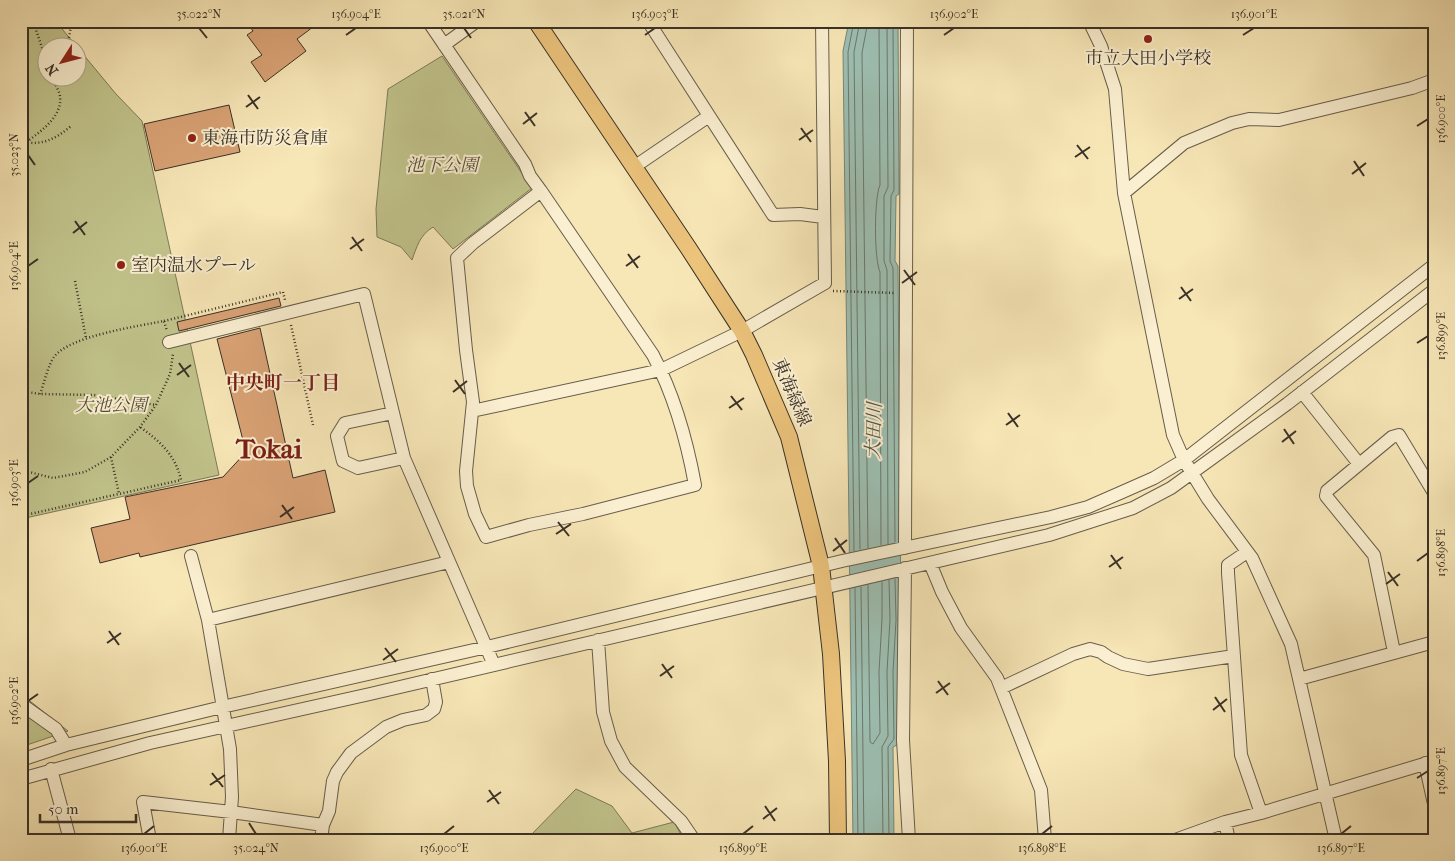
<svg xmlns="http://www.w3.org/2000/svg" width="1455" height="861" viewBox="0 0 1455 861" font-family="'IM FELL French Canon','Noto Serif JP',serif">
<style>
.green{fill:#c1c38b;stroke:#7d7a59;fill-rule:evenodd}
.water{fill:#9dbfb2;stroke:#75867a}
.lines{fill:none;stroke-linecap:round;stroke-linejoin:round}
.shore{stroke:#6b786c;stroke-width:1}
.building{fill:#d9a275;stroke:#393127}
.minor-casing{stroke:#685e4b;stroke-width:14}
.major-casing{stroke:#393127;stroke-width:18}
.path{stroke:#393127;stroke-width:2.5;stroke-dasharray:1 2.5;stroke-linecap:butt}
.minor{stroke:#faefd0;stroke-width:12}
.major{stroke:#ecc37b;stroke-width:16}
.ticks{fill:none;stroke:#393127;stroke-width:2}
.poi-dot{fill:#8f2418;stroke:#faefd0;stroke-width:2}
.labels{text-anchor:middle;stroke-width:4;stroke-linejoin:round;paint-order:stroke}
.poi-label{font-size:18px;fill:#393127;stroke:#faefd0;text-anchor:start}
.park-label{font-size:18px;font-style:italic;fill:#544e3b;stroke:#faefd0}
.street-label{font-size:18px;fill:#393127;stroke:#faefd0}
.neighbourhood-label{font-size:19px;font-weight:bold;fill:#7a1f14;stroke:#faefd0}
.water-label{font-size:19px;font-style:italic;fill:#52544a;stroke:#faefd0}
.town-label{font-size:28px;font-weight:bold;fill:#7a1f14;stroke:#faefd0}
.neatline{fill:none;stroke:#393127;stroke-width:2}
.ticks-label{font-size:12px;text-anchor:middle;fill:#393127}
</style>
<rect width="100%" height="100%" fill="#f7e6b6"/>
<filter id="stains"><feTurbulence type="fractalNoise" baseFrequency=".004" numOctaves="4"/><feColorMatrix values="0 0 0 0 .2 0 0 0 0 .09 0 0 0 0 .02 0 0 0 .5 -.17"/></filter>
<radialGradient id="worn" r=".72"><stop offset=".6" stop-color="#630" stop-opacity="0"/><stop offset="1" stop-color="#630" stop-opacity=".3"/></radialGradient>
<!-- green -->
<path class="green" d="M21,21H58V24L116,94L142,121L219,475L21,519ZM48,48H78V78H48Z
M442,56L532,188L453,249L433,227C420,235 417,246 412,260L401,247L377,237L376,209L388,89Z
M21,694L68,731L21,747Z
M576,789L612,806L632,833L674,822L684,840H526Z"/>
<!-- water -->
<path class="water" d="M849,21H898L899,194L896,196L895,261L898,266L901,620L899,744L893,747L894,840H853L843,51Z"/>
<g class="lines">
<!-- shore -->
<path class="shore" d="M854,21L848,52L854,551
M879,21L880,185C874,198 874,259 880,272L881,545
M887,21L888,187L884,196V261L887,270L888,544
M893,21L894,190L891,196L890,261L893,268L895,542
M868,548L862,53L868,21
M860,549L854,52L860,21
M868,585L870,742L873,744L880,733L879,672L882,619V582
M861,587L864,840
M855,588L858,840
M883,840L882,747L888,736L887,672L890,619L889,580
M889,840L888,747L894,739L893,672L896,620L895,579"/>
</g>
<!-- building -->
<path class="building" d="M246,21H321L297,39L306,51L265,82L251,62L262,55L247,35L253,31Z
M229,105L240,152L155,171L144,124Z
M279,298L281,306L179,331L177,322Z
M260,328L293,478L325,470L335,512L140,557L139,553L100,563L91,528L130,519L125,497L223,477L246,452L217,339Z"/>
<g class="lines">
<defs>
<path id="minor" d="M428,21L525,164L530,176L541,191L653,355C674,395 687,441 695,485L583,514L529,525L486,537L475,514L467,486L466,471L473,402L466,350L457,258L473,243L541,191
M648,21L773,215L800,214L823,217
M1089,21L1101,46L1115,89L1124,193L1173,435L1184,460L1208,499L1252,558L1291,644L1336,840
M444,45L477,21
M634,167L709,116
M1124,193L1184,143L1232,123L1249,119L1279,120L1412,88L1434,80
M169,342L364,294L404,458L494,665
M1302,392L1359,464
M472,411L661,370L742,331L825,283L822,21
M393,413L345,423L337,436L343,461L358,468L404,458
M905,548L907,21
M1247,552L1228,565V573L1241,755L1261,813
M191,556L208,620L230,749L232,797L229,840
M930,563L942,592L961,628L997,678L1041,790L1045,840
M905,568L903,740L909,840
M208,620L449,562
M598,640L603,712L611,741L625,767L681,821L694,840
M1394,652L1374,555L1326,496L1327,491L1392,437L1399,435L1434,493
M1299,679L1434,642
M1001,688L1073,654L1090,649L1101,652L1108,657L1123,664L1148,669L1234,656
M21,704L56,729L66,745
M21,760L66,745L222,707L487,647L842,561L1051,517L1088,507L1120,493L1154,478L1184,460L1434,265
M1425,763L1434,804
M51,769L70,840
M21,779L150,743L370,694L1049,535L1133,508L1171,488L1287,404L1434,290
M1225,822L1229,840
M150,840L143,802L231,812L323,825
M321,840L323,825L329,811L333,781L337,772L351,753L386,727L403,720L426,715L434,709L436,702L432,679
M1175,840L1225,822L1261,813L1434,761"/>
<path id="major" d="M536,21L689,249L742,331L754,355L789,437L821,566L831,654L837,761L838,840"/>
</defs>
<!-- minor casing -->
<use href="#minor" class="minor-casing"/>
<!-- major casing -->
<use href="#major" class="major-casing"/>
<!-- path -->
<path class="path" d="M32,21L35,27L48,65
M67,48L72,21
M21,141C41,147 57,138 71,126
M21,146C37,134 63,118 60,96C59,90 54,83 52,78
M75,281L86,338
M833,291L895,293
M164,321L283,292L285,300
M291,325L313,425
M21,391L40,394L94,395L156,405
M40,394C44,384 48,365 54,357C69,336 139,326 164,321L167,331
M111,457L119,494
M21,470L53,478L85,472L111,457L140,427L156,405L170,374L173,354
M21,516L181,480C176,456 160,441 140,427"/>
<!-- minor -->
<use href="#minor" class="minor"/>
<!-- major -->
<use href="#major" class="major"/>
</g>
<!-- ticks -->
<path class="ticks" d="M199,28L207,38M464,28L471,38M346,35L356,28M645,35L655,28M944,35L954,28M1243,35L1254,28M248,95L258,109M246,107L260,97M525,112L535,126M523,124L537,113M1417,126L1428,119M801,128L811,142M799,140L813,130M1077,145L1088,159M28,155L35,165M1075,157L1090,147M1354,161L1364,176M1352,174L1366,163M75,221L85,235M73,233L87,222M352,237L362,251M350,249L364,239M628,254L638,268M28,266L38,259M626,266L640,256M904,270L915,285M902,283L917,272M1181,287L1191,301M1179,299L1193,289M1417,343L1428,336M179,363L189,377M177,375L191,365M455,380L465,394M453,392L467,381M731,396L742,410M729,408L744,398M1008,413L1018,427M1006,425L1020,415M1284,429L1294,444M1282,442L1296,431M28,483L38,476M282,505L292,519M280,517L294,507M558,522L569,536M556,534L571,524M835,538L845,553M833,551L847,540M1111,555L1121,569M1417,561L1428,553M1109,567L1123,557M1388,572L1398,586M1386,584L1400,574M109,631L119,645M107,643L121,633M385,648L396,662M383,660L398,649M662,664L672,678M660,676L674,666M938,681L948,695M936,693L950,683M1215,697L1225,712M28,701L38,694M1213,710L1227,699M212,773L223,787M1417,778L1428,771M210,785L225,775M489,790L499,804M487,802L501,792M765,806L775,821M763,819L777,808M249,823L256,834M144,834L154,826M444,834L454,826M743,834L753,826M1042,834L1052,826M1341,834L1351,826"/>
<!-- markers -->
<g class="poi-dot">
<circle cx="1148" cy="39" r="5"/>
<circle cx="192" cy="138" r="5"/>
<circle cx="121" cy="265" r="5"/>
</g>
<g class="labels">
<!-- poi labels -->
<g class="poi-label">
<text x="1148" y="64" text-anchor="middle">市立大田小学校</text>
<text x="202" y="144">東海市防災倉庫</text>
<text x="131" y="271">室内温水プール</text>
</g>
<!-- park labels -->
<g class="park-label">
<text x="442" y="171">池下公園</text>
<text x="111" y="411">大池公園</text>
</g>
<!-- street labels -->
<g class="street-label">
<text transform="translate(792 392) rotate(67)" y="6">東海緑線</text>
</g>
<!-- neighbourhood labels -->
<g class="neighbourhood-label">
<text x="283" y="389">中央町一丁目</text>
</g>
<!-- water labels -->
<g class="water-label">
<text transform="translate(873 431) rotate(-88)" y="7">大田川</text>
</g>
<!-- town labels -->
<g class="town-label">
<text x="269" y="458">Tokai</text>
</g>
</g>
<!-- margin -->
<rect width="1455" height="861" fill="none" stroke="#f7e6b6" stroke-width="55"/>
<!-- north arrow -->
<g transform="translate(62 62) rotate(234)"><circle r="24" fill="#faefd0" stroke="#ada38c"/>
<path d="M0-4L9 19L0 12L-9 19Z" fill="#8f2418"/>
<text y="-8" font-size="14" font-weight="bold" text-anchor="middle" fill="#393127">N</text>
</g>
<!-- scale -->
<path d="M40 814v8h96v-8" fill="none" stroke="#393127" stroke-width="2.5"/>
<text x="48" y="814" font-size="15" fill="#393127" stroke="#faefd0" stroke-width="4" paint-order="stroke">50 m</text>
<rect x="28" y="28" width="1400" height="806" class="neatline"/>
<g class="ticks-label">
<text x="199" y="18">35.022°N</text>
<text x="356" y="18">136.904°E</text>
<text x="464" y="18">35.021°N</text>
<text x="655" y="18">136.903°E</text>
<text x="954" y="18">136.902°E</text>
<text x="1254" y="18">136.901°E</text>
<text transform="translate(1441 119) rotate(-90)" y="4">136.900°E</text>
<text transform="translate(14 155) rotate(-90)" y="4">35.023°N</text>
<text transform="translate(14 266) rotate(-90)" y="4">136.904°E</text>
<text transform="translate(1441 336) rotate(-90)" y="4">136.899°E</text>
<text transform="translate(14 483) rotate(-90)" y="4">136.903°E</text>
<text transform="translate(1441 553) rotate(-90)" y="4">136.898°E</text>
<text transform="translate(14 701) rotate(-90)" y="4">136.902°E</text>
<text transform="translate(1441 771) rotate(-90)" y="4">136.897°E</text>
<text x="144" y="852">136.901°E</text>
<text x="256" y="852">35.024°N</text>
<text x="444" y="852">136.900°E</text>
<text x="743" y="852">136.899°E</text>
<text x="1042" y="852">136.898°E</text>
<text x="1341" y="852">136.897°E</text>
</g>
<rect width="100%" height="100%" filter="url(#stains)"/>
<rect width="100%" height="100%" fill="url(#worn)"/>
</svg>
